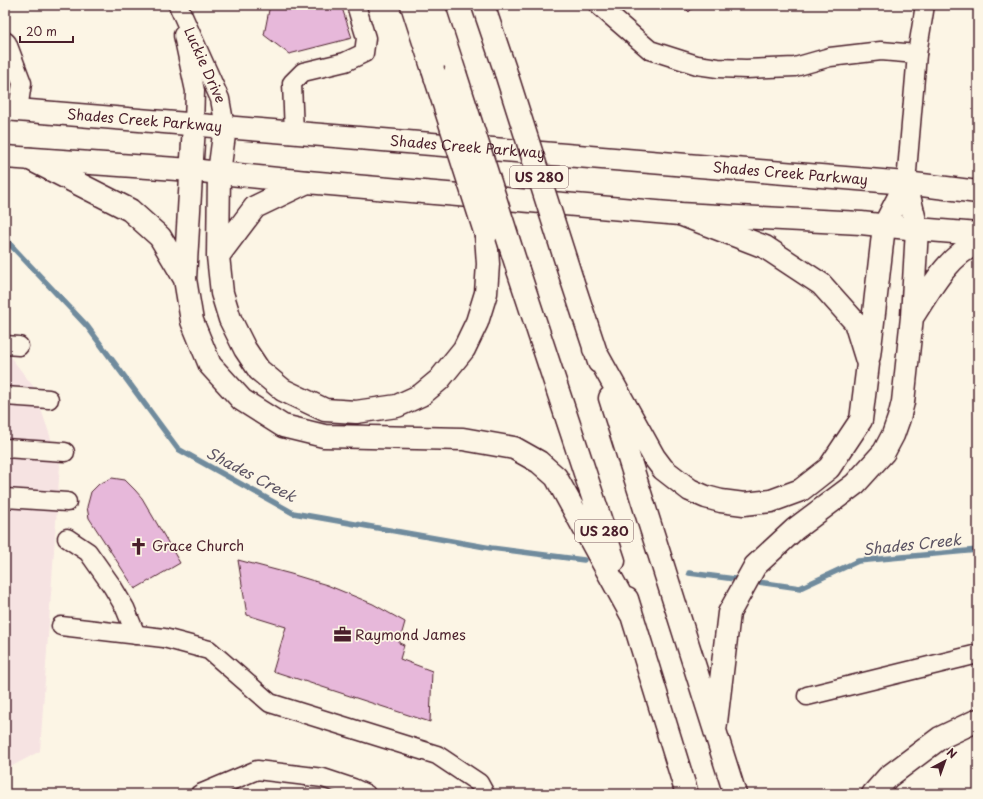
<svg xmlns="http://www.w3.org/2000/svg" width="983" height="799" viewBox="0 0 983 799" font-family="'Playpen Sans',sans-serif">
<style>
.built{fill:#f6e3e2}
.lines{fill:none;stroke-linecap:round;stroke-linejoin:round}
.stream{stroke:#708b9d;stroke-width:5.5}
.building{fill:#e7b8da;stroke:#4a1f2b}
.minor-casing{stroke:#4a1f2b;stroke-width:21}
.major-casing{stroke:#4a1f2b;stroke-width:25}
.highway-casing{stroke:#4a1f2b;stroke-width:25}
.minor{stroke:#fcf5e5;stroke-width:18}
.major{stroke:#fcf5e5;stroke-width:22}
.highway{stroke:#fcf5e5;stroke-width:22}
.highway-bridge-casing{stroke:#4a1f2b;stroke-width:25;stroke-linecap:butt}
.highway-bridge{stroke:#fcf5e5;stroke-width:22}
.labels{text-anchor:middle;stroke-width:3.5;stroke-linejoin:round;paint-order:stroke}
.shield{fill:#fcf5e5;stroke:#7f5f63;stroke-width:1}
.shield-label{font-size:13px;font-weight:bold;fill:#4a1f2b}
.street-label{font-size:14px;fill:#4a1f2b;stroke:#fcf5e5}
.poi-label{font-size:14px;fill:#4a1f2b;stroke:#fcf5e5;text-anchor:start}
.water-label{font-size:15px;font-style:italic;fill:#5d5564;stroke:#fcf5e5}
</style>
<rect width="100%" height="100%" fill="#fcf5e5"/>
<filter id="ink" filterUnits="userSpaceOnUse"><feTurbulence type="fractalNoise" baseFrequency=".025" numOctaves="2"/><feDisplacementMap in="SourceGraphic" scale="8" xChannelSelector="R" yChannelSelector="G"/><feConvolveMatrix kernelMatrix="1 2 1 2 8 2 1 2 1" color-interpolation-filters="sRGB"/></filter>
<g filter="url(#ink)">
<!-- built -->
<path class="built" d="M5,350L33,386L60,465L40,751L5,770Z"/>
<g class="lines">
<!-- stream -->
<path class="stream" d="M5,239L87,326L178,449L293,513L491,548L584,560
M689,573L735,579
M758,582L800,588L858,561L978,550"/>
</g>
<!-- building -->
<path class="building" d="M270,5H341L352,38L289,54L264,35Z
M682,5H695L689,12Z
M112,478L125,480L135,490L142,498L180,563L135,589L89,518L87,507L91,492L99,484Z
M238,560L291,574L327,585L373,604L405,622L399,643L404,645L400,659L432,671L430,722L273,671L286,627L247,615Z"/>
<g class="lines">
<defs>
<g id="minor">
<path id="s1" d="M178,5L220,99L225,127"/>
<path d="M598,5L650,50L697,65L718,68L746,69L795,67L830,57L881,51L917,54"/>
<path d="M183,35L195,91L194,125"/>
<path d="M5,41L7,43L22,83L18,110"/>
<path d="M294,133L292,83L303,72L345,62L364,53L366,38L356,5"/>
<path d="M906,183L917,54L925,5"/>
<path d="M5,345L19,346"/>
<path d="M5,396L49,399"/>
<path d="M5,448L65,452"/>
<path d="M5,498L67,502"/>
<path d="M67,538L88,552L112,586L125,608L136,635"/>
<path d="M61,626L164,638L209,650L270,703L437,755L479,783L485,794"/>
<path d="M807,696L978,654"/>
<path d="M200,794L257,770L323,778L353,788L366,794"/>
</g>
<g id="major">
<path id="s2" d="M5,109L906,183L978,192"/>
<path d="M5,157L191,170L307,182L680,214L861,223L917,229L978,234"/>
</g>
<path id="highway" d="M412,5L433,70
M433,5L455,73
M483,5L506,73
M194,125L185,279L192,321L210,365L242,400L283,426L324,436L463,439L514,448L539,462L556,477L631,614
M225,127L219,173L218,256L222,293L230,319L245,349L259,370L283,390L325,410L356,412L397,406L421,395L439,380L464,349L477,322L486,293L488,264L486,235
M30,159L130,210L160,237L185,279
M218,256L255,207L307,182
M518,270L614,561
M572,280L599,362
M913,316C930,290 948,255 978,243
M594,349L654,457L663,469L690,490L706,497L721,501L744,504L771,501L801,490L829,468L861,420L868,364L855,322L821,284L765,247L680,214
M869,356L884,226L906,183
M610,398L735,794
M627,599L687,794
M715,731L729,613L755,566L795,529L855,484L884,452L893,435L899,418L903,402L912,317L917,229L906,183
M873,794L888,777L940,738L978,720"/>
</defs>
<!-- minor casing -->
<use href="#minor" class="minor-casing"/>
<!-- major casing -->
<use href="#major" class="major-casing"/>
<!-- highway casing -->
<use href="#highway" class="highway-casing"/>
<!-- minor -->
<use href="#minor" class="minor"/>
<!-- major -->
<use href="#major" class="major"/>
<!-- highway -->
<use href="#highway" class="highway"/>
<defs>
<path id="highway-bridge" d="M433,70L486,235
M455,73L518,270
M506,73L572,280"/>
</defs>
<!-- highway-bridge casing -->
<use href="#highway-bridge" class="highway-bridge-casing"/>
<!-- highway-bridge -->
<use href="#highway-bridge" class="highway-bridge"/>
</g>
</g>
<!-- icons -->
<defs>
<symbol id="church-bare" viewBox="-9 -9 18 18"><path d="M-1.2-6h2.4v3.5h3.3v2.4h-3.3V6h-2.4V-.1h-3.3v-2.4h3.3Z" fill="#4a1f2b" stroke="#fcf5e5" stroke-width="2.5" paint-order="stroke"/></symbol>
<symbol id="office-bare" viewBox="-9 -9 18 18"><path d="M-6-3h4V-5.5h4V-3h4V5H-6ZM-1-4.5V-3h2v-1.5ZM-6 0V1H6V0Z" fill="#4a1f2b" stroke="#fcf5e5" stroke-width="2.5" paint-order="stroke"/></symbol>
</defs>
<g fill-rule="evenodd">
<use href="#church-bare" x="126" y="534" width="25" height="25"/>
<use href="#office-bare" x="330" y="622" width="25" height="25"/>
</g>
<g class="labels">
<!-- shield labels -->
<g class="shield">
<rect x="510" y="166" width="58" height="22" rx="3"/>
<rect x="575" y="520" width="58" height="22" rx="3"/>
</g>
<g class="shield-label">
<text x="539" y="182">US 280</text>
<text x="604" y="536">US 280</text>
</g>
<!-- street labels -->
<g class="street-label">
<text dy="5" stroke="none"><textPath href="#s1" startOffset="66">Luckie Drive</textPath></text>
<text dy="5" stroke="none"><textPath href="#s2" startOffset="140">Shades Creek Parkway</textPath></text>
<text dy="5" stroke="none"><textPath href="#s2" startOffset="464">Shades Creek Parkway</textPath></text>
<text dy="5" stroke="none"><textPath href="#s2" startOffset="788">Shades Creek Parkway</textPath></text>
</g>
<!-- poi labels -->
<g class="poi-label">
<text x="152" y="551">Grace Church</text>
<text x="355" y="640">Raymond James</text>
</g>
<!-- water labels -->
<g class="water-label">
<text transform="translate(251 475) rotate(28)" y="5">Shades Creek</text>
<text transform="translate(912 545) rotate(-6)" y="5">Shades Creek</text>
</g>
</g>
<!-- margin -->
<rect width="983" height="799" fill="none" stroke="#fcf5e5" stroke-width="20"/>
<rect x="10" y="10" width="963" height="779" fill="none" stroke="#4a1f2b" stroke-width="1.5" filter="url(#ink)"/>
<!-- north arrow -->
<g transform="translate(945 761) rotate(41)" stroke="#fcf5e5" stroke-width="3" paint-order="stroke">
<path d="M0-3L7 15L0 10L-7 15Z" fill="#4a1f2b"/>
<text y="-6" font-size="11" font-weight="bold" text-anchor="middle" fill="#4a1f2b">N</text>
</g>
<!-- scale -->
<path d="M20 36v6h53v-6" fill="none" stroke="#4a1f2b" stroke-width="2"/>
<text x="26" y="36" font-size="12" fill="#4a1f2b" stroke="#fcf5e5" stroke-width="3" paint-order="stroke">20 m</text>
</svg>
